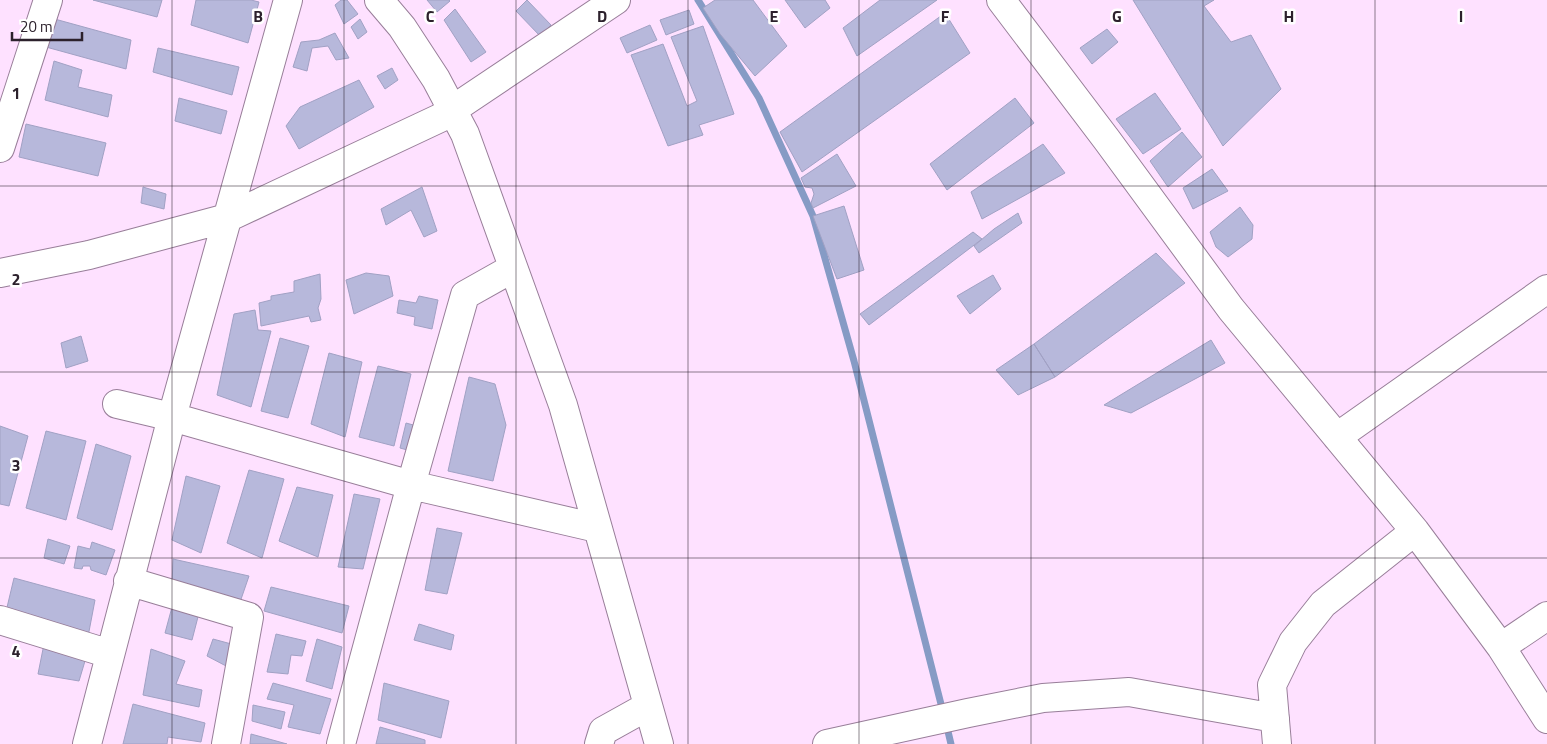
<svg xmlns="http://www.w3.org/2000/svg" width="1547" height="744" viewBox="0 0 1547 744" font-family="'Titillium Web',sans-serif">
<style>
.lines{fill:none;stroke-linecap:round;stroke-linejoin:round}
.stream{stroke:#869bc5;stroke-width:7}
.building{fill:#b7b8db;stroke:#a1a1c4}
.minor-casing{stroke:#987e99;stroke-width:30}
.minor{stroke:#fff;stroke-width:28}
.grid{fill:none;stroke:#2c212c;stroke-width:1;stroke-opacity:0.55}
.grid-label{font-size:16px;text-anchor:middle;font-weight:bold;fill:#2c212c;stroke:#fff;stroke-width:5;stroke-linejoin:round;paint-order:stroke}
</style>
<rect width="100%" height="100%" fill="#fee1ff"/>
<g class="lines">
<!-- stream -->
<path class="stream" d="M698,0L759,98L813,216L854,361L943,712
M946,723L951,744"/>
</g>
<!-- building -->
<path class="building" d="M93,0H162L157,17Z
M196,0H251L259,2L248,43L191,25Z
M341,0H347L358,14L344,24L335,5Z
M427,0H449L450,1L437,12Z
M527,0L551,25L540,36L516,11Z
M715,0H753L787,46L755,76L720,34L703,8Z
M785,0H825L830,8L805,28Z
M880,0H937L857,56L843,28Z
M1133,0H1214L1204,6L1231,42L1251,35L1281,89L1223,146Z
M455,9L486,52L471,62L444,20Z
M689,10L694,24L666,35L660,20Z
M945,13L970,53L802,172L780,132Z
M51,18L131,40L126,69L46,47Z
M360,19L367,32L358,39L351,27Z
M650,25L657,40L627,53L620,38Z
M703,26L734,114L699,125L703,135L668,146L631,55L663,44L687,106L697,101L671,37Z
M1107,29L1118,42L1092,64L1080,48Z
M335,33L349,58L336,60L328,46L312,48L307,71L293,67L301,42L319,40Z
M158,48L239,67L232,95L153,72Z
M54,61L82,70L78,87L112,95L108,117L45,100Z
M392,68L398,80L385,89L377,76Z
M359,80L374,107L299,149L286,126L300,107Z
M1155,93L1181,129L1143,154L1116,119Z
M179,98L227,111L221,134L175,121Z
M1015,98L1034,123L947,190L930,164Z
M26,124L106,143L98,176L19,157Z
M1182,132L1202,157L1168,187L1150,161Z
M1043,144L1065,173L982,219L971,192Z
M837,154L856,186L813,208L811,203L814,194L812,188L805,187L801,178Z
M1212,169L1228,191L1193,209L1183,188Z
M143,187L166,194L164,209L141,203Z
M422,187L437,231L424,237L411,210L386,225L381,209Z
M844,206L864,270L837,279L813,216Z
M1240,207L1253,225L1252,239L1228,257L1216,247L1210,232Z
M1018,213L1022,223L979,253L974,246L994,229Z
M973,232L982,239L869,325L860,314Z
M1156,253L1185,283L1055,377L1034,344Z
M366,273L389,276L393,296L354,314L346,280Z
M320,274L321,299L318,308L321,320L311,322L309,316L261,326L259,303L271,300V296L294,292V281Z
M993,275L1001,289L970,314L957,296Z
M419,296L438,300L432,329L414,325L415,317L397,313L399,300L416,303Z
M255,310L258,330L271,331L251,407L217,395L234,314Z
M81,336L88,361L66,368L61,343Z
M280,338L309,346L288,418L261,411Z
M1211,340L1225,363L1131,413L1104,405Z
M1034,344L1055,377L1018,395L996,370Z
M329,353L362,362L345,437L311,424Z
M378,366L411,374L394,446L359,437Z
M469,377L495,384L506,425L493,481L448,471Z
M406,423L417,426L411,451L400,448Z
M0,426L28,436L9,506L0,504Z
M46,431L86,441L66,520L26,508Z
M96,444L131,456L112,530L77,518Z
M249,470L284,479L262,558L227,543Z
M186,476L220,486L201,553L172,540Z
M297,487L333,495L318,557L279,541Z
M354,494L380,499L363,569L338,567Z
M437,528L462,533L447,594L425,590Z
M48,539L70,546L64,564L44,558Z
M92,542L115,550L106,575L91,570L90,566H83L82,569L74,568L78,546L90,549Z
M173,559L249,576L238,608L172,586Z
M14,578L95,600L87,642L4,620Z
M271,587L349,606L342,633L264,611Z
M172,607L199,613L192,640L165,633Z
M419,624L454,635L451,650L414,640Z
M276,634L306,641L302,656L291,655L288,674L267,672Z
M213,639L235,645L228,667L207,656Z
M317,639L342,647L332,689L306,681Z
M44,644L85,661L79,681L38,674Z
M151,649L185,661L176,684L202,690L199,707L143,695Z
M273,683L331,699L320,734L288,727L294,705L267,699Z
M384,683L449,701L441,738L378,720Z
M133,704L205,723L201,742L168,737L167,744H123Z
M253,705L285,712L281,729L252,721Z
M380,727L425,740V744H376Z
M251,734L287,744H250Z"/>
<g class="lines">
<defs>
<path id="minor" d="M379,0L402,27L436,79L465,134L563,405L659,744
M1001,0L1107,140L1231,309L1415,531L1501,647L1547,719
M0,148L48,0
M0,273L89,255L227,218L440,118L616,0
M117,404L172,417L411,485L597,528
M1337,437L1547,289
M128,581L249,617L226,744
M0,620L110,654
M1501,647L1547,616
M87,744L172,417L288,0
M341,744L411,485L465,295L513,268
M599,744L603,731L648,706
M827,744L968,713L1043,698L1129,692L1275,718
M1277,744L1272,685L1293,642L1323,604L1415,531"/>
</defs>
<!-- minor casing -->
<use href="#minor" class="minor-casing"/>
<!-- minor -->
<use href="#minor" class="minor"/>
</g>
<!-- grid -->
<path class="grid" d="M172,0V744M344,0V744M516,0V744M688,0V744M859,0V744M1031,0V744M1203,0V744M1375,0V744M0,186H1547M0,372H1547M0,558H1547"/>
<g class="grid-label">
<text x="258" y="22">B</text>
<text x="430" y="22">C</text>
<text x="602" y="22">D</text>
<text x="774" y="22">E</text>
<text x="945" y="22">F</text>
<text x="1117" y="22">G</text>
<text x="1289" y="22">H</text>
<text x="1461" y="22">I</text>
<text x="16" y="99">1</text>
<text x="16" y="285">2</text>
<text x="16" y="471">3</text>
<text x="16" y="657">4</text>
</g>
<!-- scale -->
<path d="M12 32v8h70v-8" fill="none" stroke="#2c212c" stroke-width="2.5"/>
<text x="20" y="32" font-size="15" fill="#2c212c" stroke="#ffffff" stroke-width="4" paint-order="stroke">20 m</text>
</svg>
